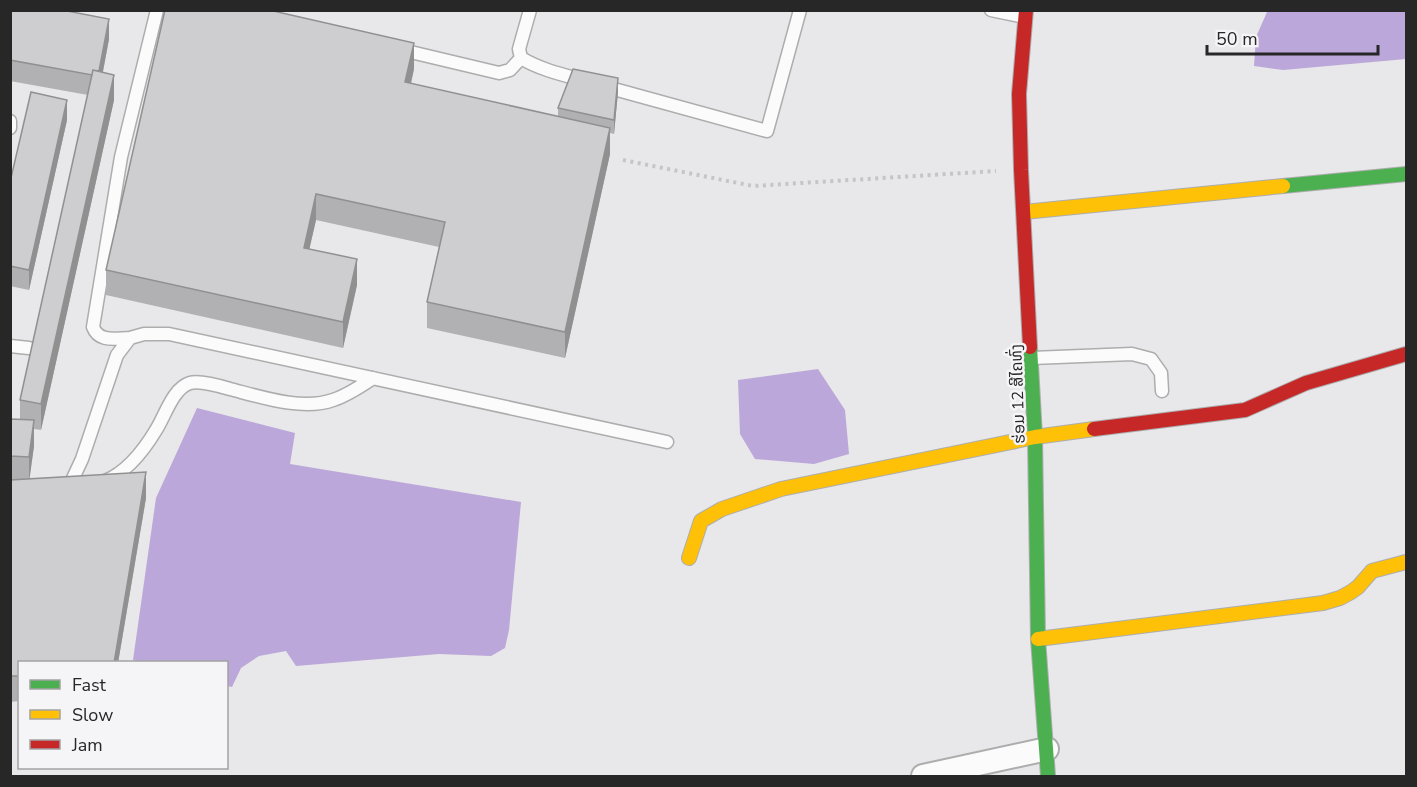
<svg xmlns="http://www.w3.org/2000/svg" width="1417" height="787" font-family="'Nunito Sans','Noto Sans Lao',sans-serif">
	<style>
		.water { fill: #bba7d9 }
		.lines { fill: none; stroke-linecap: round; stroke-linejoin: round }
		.lane-casing { stroke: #adadae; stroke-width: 15 }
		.street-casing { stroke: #adadae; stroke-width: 26 }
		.fast-casing { stroke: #adadae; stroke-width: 16 }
		.slow-casing { stroke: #adadae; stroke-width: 16 }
		.jam-casing { stroke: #adadae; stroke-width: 16 }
		.path { stroke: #c6c5c6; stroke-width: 4; stroke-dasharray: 3 4.5; stroke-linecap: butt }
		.lane { stroke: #fcfbfc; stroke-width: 12 }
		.street { stroke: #fcfbfc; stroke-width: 22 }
		.fast { stroke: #4caf50; stroke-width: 14 }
		.slow { stroke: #ffc107; stroke-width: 14 }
		.jam { stroke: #c62828; stroke-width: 14 }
		.wall { fill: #b1b0b2 }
		.shaded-wall { fill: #909091 }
		.building { fill: #cecdcf; stroke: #909091; stroke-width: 1.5 }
		.labels { text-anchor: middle; stroke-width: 5; stroke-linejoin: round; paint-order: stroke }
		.street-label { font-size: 16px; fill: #282728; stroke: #f5f4f7 }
	</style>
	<rect width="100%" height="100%" fill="#e8e7e9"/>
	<path class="water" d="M 1276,11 L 1406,11 L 1406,59 L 1283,70 L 1254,66 L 1256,37 L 1267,12 Z
		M 818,369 L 845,410 L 849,454 L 814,464 L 755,459 L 740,434 L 738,380 Z
		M 197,408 L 295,433 L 290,464 L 521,502 L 509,630 L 505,648 L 491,656 L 439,654 L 296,666 L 286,651 L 259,656 L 241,668 L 232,687 L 227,686 L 226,662 L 141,662 L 133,660 L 156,498 Z"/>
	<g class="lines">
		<defs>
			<path id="lane" d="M 530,10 L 519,49 L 521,58 C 541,70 564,75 586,81
				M 991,10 L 1025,17
				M 398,49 L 499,73 L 510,70 L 521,58
				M 603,86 L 767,131 L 800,10
				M 10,121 L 10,128
				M 130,338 C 116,338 99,343 93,327 L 121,157 L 157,10
				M 10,346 L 29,348
				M 1032,358 L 1132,354 L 1151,359 L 1161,373 L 1162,391
				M 105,481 C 127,472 144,450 156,430 C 165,416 173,388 190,383 C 200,380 220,386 230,389 C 261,397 303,411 333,400 C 348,395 361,386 373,378
				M 68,489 L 82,459 L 117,355 L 130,338 L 144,334 L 169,334 L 667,442"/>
			<path id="street" d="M 923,776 L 1047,749"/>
			<path id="fast" d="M 1283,186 L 1406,174
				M 1030,347 L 1035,437 L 1038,639 L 1048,776"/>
			<path id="slow" d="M 1024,212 L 1283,186
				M 689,558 L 701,521 L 722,509 L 781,489 L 1035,437 L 1094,429
				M 1038,639 L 1323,603 L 1340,598 L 1351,592 L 1358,587 L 1372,571 L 1406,562"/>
			<path id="jam" d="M 1026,10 L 1019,94 L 1021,170 L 1030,347
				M 1094,429 L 1245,410 L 1306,383 L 1406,354"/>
		</defs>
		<use href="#lane" class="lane-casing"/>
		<use href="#street" class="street-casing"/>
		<use href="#fast" class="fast-casing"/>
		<use href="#slow" class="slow-casing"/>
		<use href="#jam" class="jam-casing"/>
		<path class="path" d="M 623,160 L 753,186 L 996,171"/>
		<use href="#lane" class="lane"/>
		<use href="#street" class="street"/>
		<use href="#fast" class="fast"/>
		<use href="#slow" class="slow"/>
		<use href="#jam" class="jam"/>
	</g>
	<path class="wall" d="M 10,10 L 109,39 L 103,72 L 114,100 L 41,430 L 34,429 L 34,446 L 29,479 L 146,498 L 118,663 L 20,663 L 20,701 L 10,702 L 10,419 L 20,419 L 20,400 L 88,95 L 10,81 Z
		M 414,69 L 411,84 L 558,117 L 558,108 L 618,92 L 614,134 L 610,133 L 610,154 L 565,358 L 427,328 L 427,302 L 439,247 L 316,220 L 309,249 L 357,285 L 343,348 L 106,295 L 106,270 Z
		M 67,120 L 29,290 L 10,286 L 10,182 Z"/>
	<path class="shaded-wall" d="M 109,19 L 109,39 L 98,97 L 98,76 Z
		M 414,43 L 414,69 L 405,108 L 405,82 Z
		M 114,75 L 114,100 L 41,430 L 41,404 Z
		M 618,78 L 618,92 L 614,134 L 614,120 Z
		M 67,100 L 67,120 L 29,290 L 29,270 Z
		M 610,128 L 610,154 L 565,358 L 565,332 Z
		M 316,194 L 316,220 L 304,273 L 304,248 Z
		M 357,259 L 357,285 L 343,348 L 343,322 Z
		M 34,420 L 34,446 L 29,483 L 29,457 Z
		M 146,472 L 146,498 L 118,663 L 114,663 Z"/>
	<path class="building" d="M 10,10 L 62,10 L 109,19 L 99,71 L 93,70 L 92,75 L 10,60 Z
		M 165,10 L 269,10 L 414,43 L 405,82 L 610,128 L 565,332 L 427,302 L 445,222 L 316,194 L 304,248 L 357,259 L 343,322 L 106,270 Z
		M 573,69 L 618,78 L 614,120 L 558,108 Z
		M 93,70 L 114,75 L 41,404 L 20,400 Z
		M 31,92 L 67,100 L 29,270 L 10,266 L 10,182 Z
		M 10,419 L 34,420 L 29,457 L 10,456 Z
		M 146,472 L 114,663 L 20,663 L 20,676 L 10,676 L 10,480 Z"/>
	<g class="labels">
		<g class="street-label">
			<text transform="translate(1017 394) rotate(-92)" y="6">ຮ່ອມ 12 ສີໄຄທົ່ງ</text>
		</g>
	</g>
	<rect width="1417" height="787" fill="none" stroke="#282728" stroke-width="24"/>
	<rect x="18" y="661" width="210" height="108" fill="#f5f4f7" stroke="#a3a2a4" stroke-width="1.5"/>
	<rect x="30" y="680" width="30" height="9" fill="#4caf50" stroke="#a3a2a4" stroke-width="1.5"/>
	<text x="72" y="691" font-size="18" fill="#282728">Fast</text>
	<rect x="30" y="710" width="30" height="9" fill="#ffc107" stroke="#a3a2a4" stroke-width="1.5"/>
	<text x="72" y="721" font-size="18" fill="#282728">Slow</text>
	<rect x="30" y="740" width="30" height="9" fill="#c62828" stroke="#a3a2a4" stroke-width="1.5"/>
	<text x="72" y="751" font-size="18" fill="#282728">Jam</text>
	<path d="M1207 45v9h171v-9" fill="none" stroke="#282728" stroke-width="3"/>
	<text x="1216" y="45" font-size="18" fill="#282728" stroke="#f5f4f7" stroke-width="4.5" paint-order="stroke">50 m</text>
</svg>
